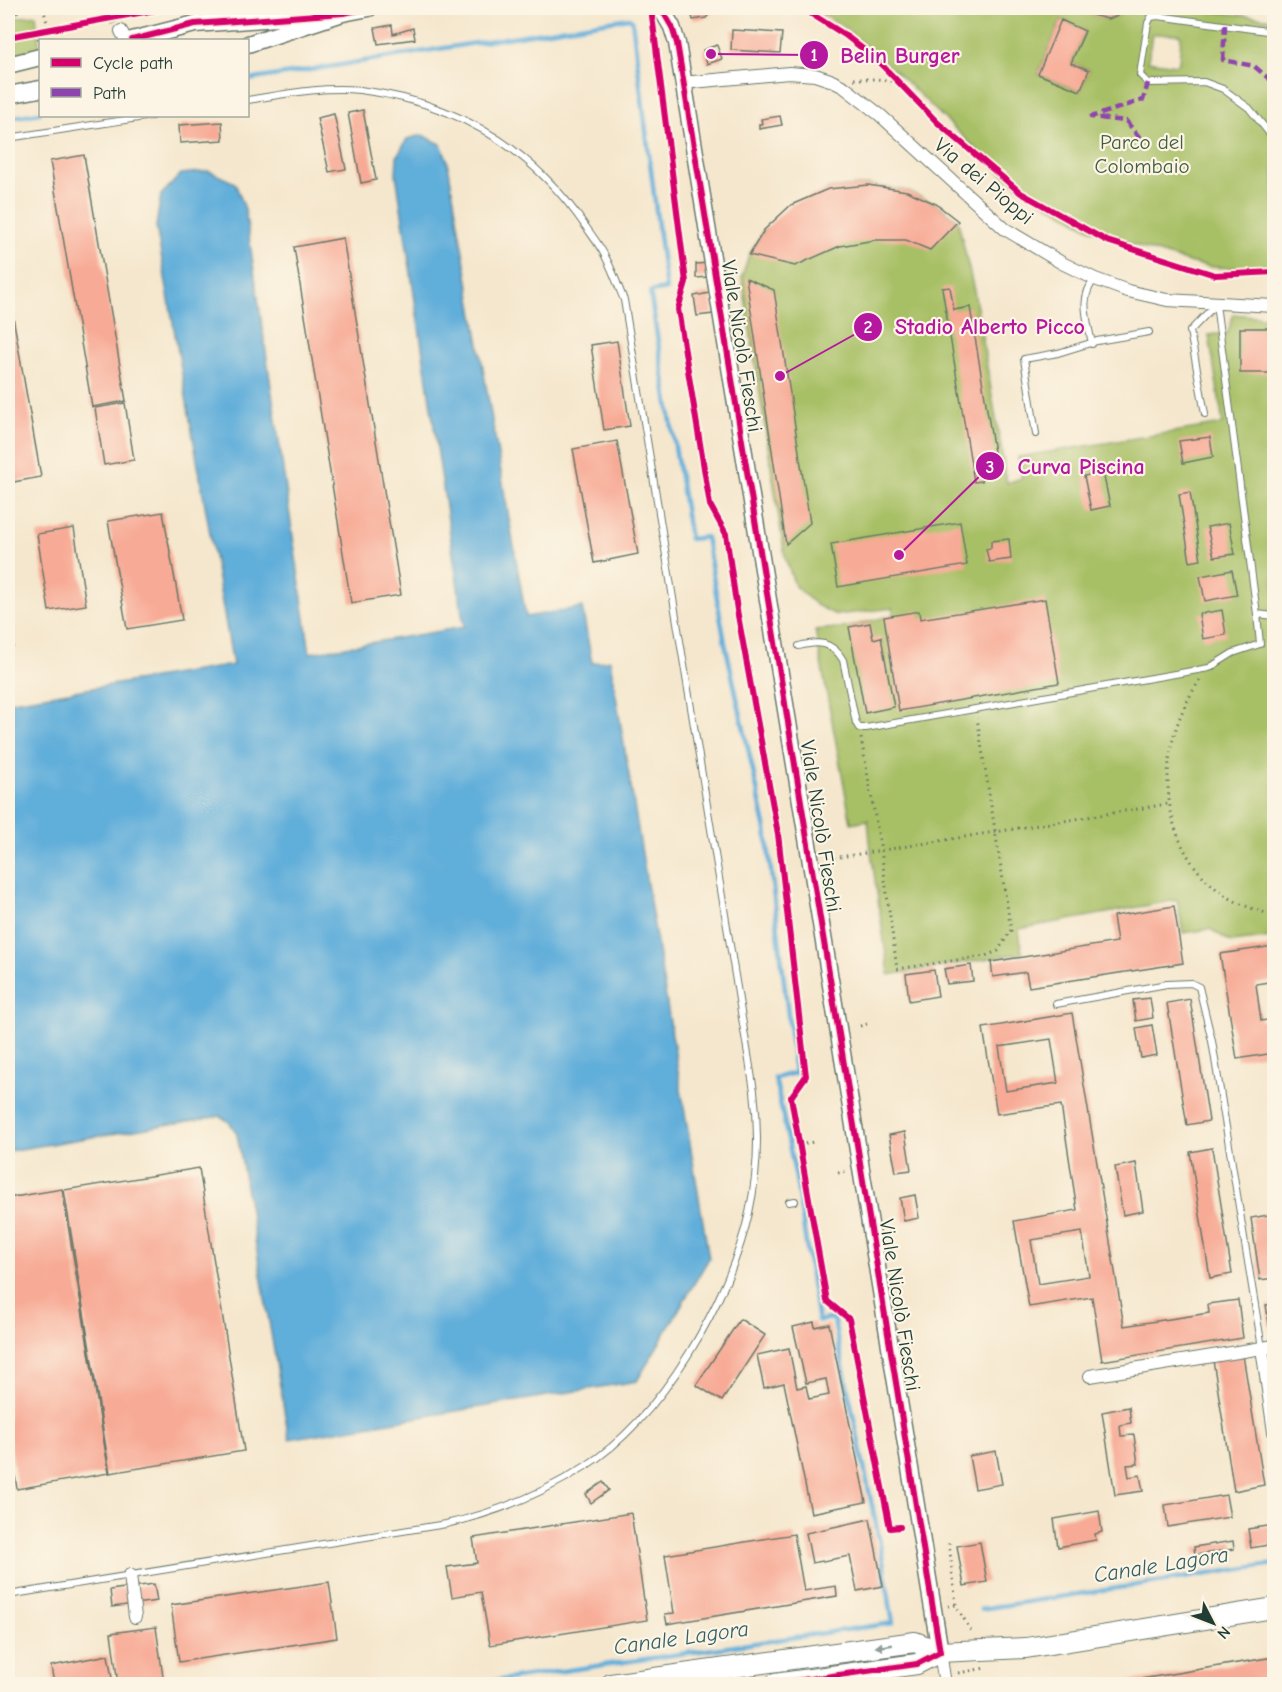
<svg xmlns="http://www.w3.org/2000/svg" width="1282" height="1692" font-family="'Comic Neue',sans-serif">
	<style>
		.green { fill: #a7bf65; stroke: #637e4c; stroke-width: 1.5; fill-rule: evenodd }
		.water { fill: #61aeda; stroke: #407687; stroke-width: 1.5 }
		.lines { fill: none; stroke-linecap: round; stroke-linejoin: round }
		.stream { stroke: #61aeda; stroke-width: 4.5 }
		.building { fill: #f7aa95; fill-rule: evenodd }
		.minor-tunnel { stroke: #cac5ae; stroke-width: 12; stroke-dasharray: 12 6; stroke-linecap: butt }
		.service-casing { stroke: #6a786a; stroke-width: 8 }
		.minor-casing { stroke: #6a786a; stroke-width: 14 }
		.secondary-casing { stroke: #6a786a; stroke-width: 19 }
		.primary-casing { stroke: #6a786a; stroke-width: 22 }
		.path { stroke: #6a786a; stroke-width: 3; stroke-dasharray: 1.5 4.5; stroke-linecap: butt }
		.service { stroke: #fff; stroke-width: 6 }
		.minor { stroke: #fff; stroke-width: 12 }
		.secondary { stroke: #fff; stroke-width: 16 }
		.primary { stroke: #fff; stroke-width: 20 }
		.quiet { stroke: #8e44ad; stroke-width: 4.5; stroke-dasharray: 9 4.5; stroke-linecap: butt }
		.cycleway-casing { stroke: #fcf5e5; stroke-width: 10 }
		.cycleway { stroke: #d6006c; stroke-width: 6 }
		.oneway { fill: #8f9e9a }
		.labels { text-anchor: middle; stroke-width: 4.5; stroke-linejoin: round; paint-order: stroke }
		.park-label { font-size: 21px; fill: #415e40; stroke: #fcf5e5 }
		.street-label { font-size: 21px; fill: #1f3d34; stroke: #fcf5e5 }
		.water-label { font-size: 22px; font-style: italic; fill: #335f66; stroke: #fcf5e5 }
		.leader { fill: none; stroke: #b5179e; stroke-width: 2 }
		.callout-dot { fill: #b5179e; stroke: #fcf5e5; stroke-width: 2 }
		.mark-label { font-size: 18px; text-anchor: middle; font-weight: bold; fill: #fff }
		.callout-label { font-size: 22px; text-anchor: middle; font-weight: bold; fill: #b5179e; stroke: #fcf5e5; stroke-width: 4.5; stroke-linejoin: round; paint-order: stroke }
	</style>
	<rect width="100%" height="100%" fill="#fcf5e5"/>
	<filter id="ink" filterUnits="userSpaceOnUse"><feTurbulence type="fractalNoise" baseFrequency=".0167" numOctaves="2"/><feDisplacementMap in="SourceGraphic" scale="12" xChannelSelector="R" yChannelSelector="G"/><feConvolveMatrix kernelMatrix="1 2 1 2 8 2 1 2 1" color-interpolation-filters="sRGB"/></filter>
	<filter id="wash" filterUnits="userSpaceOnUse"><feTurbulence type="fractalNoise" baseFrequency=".008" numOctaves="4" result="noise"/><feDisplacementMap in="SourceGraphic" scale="24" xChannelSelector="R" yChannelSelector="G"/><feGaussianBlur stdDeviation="1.35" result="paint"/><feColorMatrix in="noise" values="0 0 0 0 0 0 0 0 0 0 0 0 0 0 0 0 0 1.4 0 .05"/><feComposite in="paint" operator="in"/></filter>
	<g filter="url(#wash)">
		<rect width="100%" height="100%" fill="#f5e7cd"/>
		<path class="green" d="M 812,8 L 1092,8 L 1091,15 L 1108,19 L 1118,16 L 1121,8 L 1183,8 L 1274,19 L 1274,270 L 1211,267 L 1192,263 L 1143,248 L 1091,229 L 1024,191 L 999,171 L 893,69 L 845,28 ZM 1061,20 L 1085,31 L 1071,63 L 1089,70 L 1080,91 L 1038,74 ZM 1152,34 L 1179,34 L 1181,37 L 1179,63 L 1175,65 L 1148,61 Z
			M 36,15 L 40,51 L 8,56 L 8,19 Z
			M 868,185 L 907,191 L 936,204 L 958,221 L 974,291 L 1007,483 L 1022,478 L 1018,457 L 1223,424 L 1209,335 L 1228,333 L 1233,314 L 1274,318 L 1274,937 L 1231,942 L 1210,929 L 1183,933 L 1177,900 L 1019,929 L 1022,953 L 889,975 L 871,852 L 868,820 L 851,823 L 815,630 L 849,627 L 893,615 L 893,608 L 836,615 L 816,605 L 795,586 L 785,557 L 742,277 L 749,255 L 764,230 L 828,189 Z"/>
		<path class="water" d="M 422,135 L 441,144 L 447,159 L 526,617 L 582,607 L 592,663 L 610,660 L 709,1258 L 637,1381 L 289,1439 L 237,1134 L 230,1123 L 220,1116 L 8,1151 L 8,702 L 233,665 L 156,226 L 161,195 L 181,174 L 209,171 L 235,183 L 245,209 L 310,653 L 464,627 L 396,174 L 397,157 L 407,139 Z"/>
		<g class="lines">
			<path class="stream" d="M 248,80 L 629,18 L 632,20 L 666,289 L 650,292 L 690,539 L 706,537 L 725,643 L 766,830 L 795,1073 L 775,1078 L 796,1178 L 818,1321 L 833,1318 L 880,1544 L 893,1623 L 473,1684
				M 8,118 L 40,113
				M 981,1609 L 1274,1564"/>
		</g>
		<g id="blocks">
			<path class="building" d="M 690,8 L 714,8 L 706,18 L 693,20 Z
				M 1092,8 L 1121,8 L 1118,16 L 1108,19 L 1091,15 Z
				M 1061,20 L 1085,31 L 1071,63 L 1089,70 L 1080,91 L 1038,74 Z
				M 392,25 L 393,34 L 413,28 L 415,39 L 378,44 L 375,28 Z
				M 732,30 L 782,33 L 780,53 L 731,50 Z
				M 717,45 L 722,59 L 707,64 L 703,50 Z
				M 363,110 L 376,180 L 361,183 L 348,113 Z
				M 334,114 L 346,169 L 329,172 L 317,118 Z
				M 780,116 L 782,125 L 759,129 L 759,124 L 762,124 L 761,119 Z
				M 222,122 L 223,140 L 180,143 L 179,125 Z
				M 84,155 L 126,401 L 92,407 L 50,161 Z
				M 868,185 L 907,191 L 936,204 L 958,221 L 930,250 L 906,240 L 875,240 L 840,246 L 795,266 L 749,255 L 764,230 L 791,205 L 828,189 Z
				M 343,238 L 401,595 L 351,603 L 294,247 Z
				M 708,263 L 709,277 L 696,278 L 696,264 Z
				M 746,278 L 774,290 L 810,523 L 786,544 Z
				M 950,287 L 954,310 L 970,307 L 995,458 L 978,461 L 982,481 L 974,482 L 942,288 Z
				M 8,288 L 41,477 L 8,483 Z
				M 710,293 L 713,314 L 697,316 L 694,296 Z
				M 1240,328 L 1274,328 L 1274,373 L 1240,373 Z
				M 617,341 L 630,426 L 604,430 L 591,345 Z
				M 125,403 L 134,460 L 104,465 L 95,408 Z
				M 1210,437 L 1213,457 L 1183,463 L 1179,441 Z
				M 617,441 L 638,554 L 594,563 L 573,449 Z
				M 1103,472 L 1110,506 L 1091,510 L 1084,476 Z
				M 1190,492 L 1201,560 L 1190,562 L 1179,494 Z
				M 163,512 L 182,620 L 127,629 L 108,521 Z
				M 960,522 L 967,565 L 838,587 L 831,544 Z
				M 1229,523 L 1235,554 L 1214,557 L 1207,527 Z
				M 74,528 L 86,605 L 49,611 L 37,534 Z
				M 1009,539 L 1011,559 L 989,562 L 986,549 L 991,548 L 991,541 Z
				M 1232,570 L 1237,595 L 1205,601 L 1200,576 Z
				M 1045,599 L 1059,683 L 899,711 L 884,617 L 919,611 L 920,619 Z
				M 1222,610 L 1226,635 L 1203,639 L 1199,614 Z
				M 8,616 L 13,647 L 8,648 Z
				M 870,623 L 873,639 L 881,637 L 894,707 L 865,713 L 849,627 Z
				M 1174,906 L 1183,963 L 1029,987 L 1026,972 L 993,977 L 991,962 L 1117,942 L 1113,916 Z
				M 1274,946 L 1274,981 L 1256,984 L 1261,1021 L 1274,1019 L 1274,1053 L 1237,1059 L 1220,954 Z
				M 971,965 L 973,981 L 947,984 L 944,969 Z
				M 934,970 L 938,996 L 909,1001 L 906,974 Z
				M 1150,998 L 1153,1018 L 1136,1021 L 1133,1000 Z
				M 1190,999 L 1209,1121 L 1187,1125 L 1167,1003 Z
				M 1072,1013 L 1124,1326 L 1209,1313 L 1208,1304 L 1238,1300 L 1243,1338 L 1102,1361 L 1092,1297 L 1029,1307 L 1014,1221 L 1077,1210 L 1061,1105 L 997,1114 L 983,1028 ZM 1051,1039 L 1058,1083 L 1006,1091 L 999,1047 ZM 1082,1232 L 1089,1276 L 1038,1284 L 1031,1240 Z
				M 1152,1025 L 1157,1055 L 1141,1058 L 1136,1028 Z
				M 905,1132 L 911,1170 L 896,1172 L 889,1135 Z
				M 1212,1148 L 1232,1274 L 1210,1278 L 1190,1152 Z
				M 1136,1163 L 1143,1211 L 1123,1215 L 1115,1167 Z
				M 199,1168 L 244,1451 L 110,1473 L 64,1190 Z
				M 62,1189 L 109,1473 L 17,1489 L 8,1429 L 8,1198 Z
				M 915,1195 L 919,1218 L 904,1221 L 900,1198 Z
				M 1274,1214 L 1274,1278 L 1260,1280 L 1251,1218 Z
				M 1274,1304 L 1274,1336 L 1271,1337 L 1266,1305 Z
				M 740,1319 L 765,1335 L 722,1401 L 696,1385 Z
				M 814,1322 L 815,1327 L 829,1324 L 866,1502 L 811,1513 L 784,1383 L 764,1388 L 757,1355 L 789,1348 L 797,1388 L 806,1386 L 809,1399 L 829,1395 L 826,1379 L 806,1383 L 793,1327 Z
				M 1243,1355 L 1264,1485 L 1234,1491 L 1213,1360 Z
				M 1129,1407 L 1131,1423 L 1120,1425 L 1121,1436 L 1134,1435 L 1138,1464 L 1127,1465 L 1129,1477 L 1140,1475 L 1143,1491 L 1115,1495 L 1102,1412 Z
				M 996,1451 L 1002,1484 L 975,1489 L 969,1456 Z
				M 603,1482 L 609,1490 L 591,1503 L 586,1494 Z
				M 1226,1495 L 1230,1517 L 1168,1527 L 1165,1505 Z
				M 1099,1511 L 1102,1532 L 1095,1534 L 1096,1540 L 1058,1547 L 1054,1519 Z
				M 631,1513 L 647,1620 L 490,1645 L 481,1592 L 452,1597 L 447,1567 L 477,1563 L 473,1538 Z
				M 870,1519 L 883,1586 L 857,1591 L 850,1556 L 812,1563 L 806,1533 Z
				M 1274,1525 L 1274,1544 L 1251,1548 L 1248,1529 Z
				M 794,1534 L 804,1591 L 836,1586 L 837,1596 L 667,1624 L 665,1614 L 674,1613 L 665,1555 Z
				M 1233,1541 L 1234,1549 L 1195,1555 L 1194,1547 Z
				M 980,1542 L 987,1582 L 964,1586 L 957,1546 Z
				M 329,1582 L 337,1638 L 179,1662 L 171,1605 Z
				M 154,1584 L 157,1601 L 112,1607 L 110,1590 Z
				M 156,1627 L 164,1684 L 118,1684 L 111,1633 Z
				M 108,1655 L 113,1684 L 54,1684 L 51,1666 Z
				M 1274,1657 L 1274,1684 L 1117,1684 L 1117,1683 Z"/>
		</g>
	</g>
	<g filter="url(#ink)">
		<use href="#blocks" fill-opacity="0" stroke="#6a786a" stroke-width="1.5"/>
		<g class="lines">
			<path class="minor-tunnel" d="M 111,12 L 121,31"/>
			<defs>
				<path id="service" d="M 1274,32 L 1158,16 L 1151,17 L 1148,23 L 1140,75 L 1148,83 L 1204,82 L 1223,89 L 1249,108 L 1274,139
					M 8,138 L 151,116
					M 1216,304 L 1257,614 L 1274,616
					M 1092,344 C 1088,321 1078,298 1095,279
					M 1205,414 L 1190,331 L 1216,304
					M 1036,434 L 1024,359 L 1058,353 L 1097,341 L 1149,332
					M 799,646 C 818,641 832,641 843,660 L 856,723 L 859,728 L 866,728 L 1209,668 L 1233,653 L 1260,644 L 1257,614
					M 1056,1004 L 1167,984 L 1191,983 L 1199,987 L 1212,1041 L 1262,1348
					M 789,1202 L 795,1201
					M 8,1595 L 446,1524 C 495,1513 542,1494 584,1467 C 662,1418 729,1301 749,1213 C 758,1173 759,1131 754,1091 L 624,300 C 618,286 613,271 606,258 C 601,247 593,237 586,227 C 532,148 456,102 360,90 C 323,86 285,94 248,100"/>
				<path id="minor" d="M 108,8 L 111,12
					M 8,9 L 13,8
					M 121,31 L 126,40
					M 682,83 L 789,73 L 815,75 L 830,80 L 844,87 L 880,115 L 1005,229 L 1062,263 L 1095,279 L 1128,291 L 1167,300 L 1274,306
					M 1274,1346 L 1262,1348 L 1274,1432
					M 1090,1376 L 1262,1348
					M 130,1575 L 135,1617
					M 940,1652 L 945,1684"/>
				<path id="secondary" d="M 661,8 L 672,27 L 677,43 L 940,1652
					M 132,40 L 195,24 L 343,13
					M 248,44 L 343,13 L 369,8
					M 8,65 L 40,57
					M 8,95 L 40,89"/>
				<path id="primary" d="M 611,1684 L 915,1642 L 940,1652 L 1026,1648 L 1274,1608
					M 775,1684 L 917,1664 L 940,1652"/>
			</defs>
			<use href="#service" class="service-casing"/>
			<use href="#minor" class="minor-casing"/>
			<use href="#secondary" class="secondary-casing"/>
			<use href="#primary" class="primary-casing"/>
			<path class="path" d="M 43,8 L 47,22
				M 37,32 L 39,42
				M 50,37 L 50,40
				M 854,79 L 877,79 L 898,82
				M 1200,680 C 1153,746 1154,850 1228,897 C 1242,906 1258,911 1274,915
				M 861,738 L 881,850 L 897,969 L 985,956 L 998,951 L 1011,930 L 977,718
				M 834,858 L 1168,804
				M 860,1026 L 867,1024
				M 799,1145 L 813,1142
				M 838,1173 L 846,1171
				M 949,1543 L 956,1605
				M 948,1606 L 956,1605 L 972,1633
				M 958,1673 L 986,1668"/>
			<use href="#service" class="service"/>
			<use href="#minor" class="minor"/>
			<use href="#secondary" class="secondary"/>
			<use href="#primary" class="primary"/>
			<path class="quiet" d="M 1225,25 L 1223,60 L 1254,66 L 1274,83
				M 1140,138 L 1126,121 L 1091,117 L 1143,100 L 1148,83"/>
			<defs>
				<path id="cycleway" d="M 651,8 L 686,282 L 678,309 L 710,505 L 726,534 L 737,610 L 778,834 L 806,1076 L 791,1097 L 827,1301 L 849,1319 L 890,1528 L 900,1527
					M 661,8 L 672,27 L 677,43 L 940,1652 L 917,1664 L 775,1684
					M 802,8 L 845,35 L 877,60 L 938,123 L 1021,193 L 1107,241 L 1215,275 L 1274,272
					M 8,37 L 166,8
					M 132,40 L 195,24 L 343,13 L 369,8"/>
			</defs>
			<use href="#cycleway" class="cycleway-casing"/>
			<use href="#cycleway" class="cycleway"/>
		</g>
		<defs><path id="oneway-solid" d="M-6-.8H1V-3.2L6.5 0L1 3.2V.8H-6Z" transform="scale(1.5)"/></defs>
		<use class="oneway" href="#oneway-solid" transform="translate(884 1646) rotate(172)"/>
	</g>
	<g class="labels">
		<g class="park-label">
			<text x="1142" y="149">Parco del<tspan x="1142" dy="24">Colombaio</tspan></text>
		</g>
		<g class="street-label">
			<text transform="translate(984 181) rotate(40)" y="7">Via dei Pioppi</text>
			<text transform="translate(742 346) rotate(81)" y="7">Viale Nicolò Fieschi</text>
			<text transform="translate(821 826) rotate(81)" y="7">Viale Nicolò Fieschi</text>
			<text transform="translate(900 1305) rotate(81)" y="7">Viale Nicolò Fieschi</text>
		</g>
		<g class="water-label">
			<text transform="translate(1161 1564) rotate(-9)" y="8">Canale Lagora</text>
			<text transform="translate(681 1637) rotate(-8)" y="8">Canale Lagora</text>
		</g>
	</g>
	<path class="leader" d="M711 54L814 55M780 376L868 327M899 555L990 466"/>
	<g class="callout-dot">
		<circle cx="711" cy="54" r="6"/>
		<circle cx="780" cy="376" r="6"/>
		<circle cx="899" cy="555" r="6"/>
		<circle cx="814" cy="55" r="15"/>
		<circle cx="868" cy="327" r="15"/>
		<circle cx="990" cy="466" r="15"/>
	</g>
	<g class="mark-label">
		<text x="814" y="61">1</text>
		<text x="868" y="333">2</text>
		<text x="990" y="473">3</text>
	</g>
	<g class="callout-label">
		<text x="900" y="63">Belin Burger</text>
		<text x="990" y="334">Stadio Alberto Picco</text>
		<text x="1081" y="474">Curva Piscina</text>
	</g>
	<rect width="1282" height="1692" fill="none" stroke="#fcf5e5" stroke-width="30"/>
	<rect x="39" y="39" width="210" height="78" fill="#fcf5e5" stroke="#a4ab9e" stroke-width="1.5"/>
	<rect x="51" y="58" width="30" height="9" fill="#d6006c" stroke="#a4ab9e" stroke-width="1.5"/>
	<text x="93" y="69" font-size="18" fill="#1f3d34">Cycle path</text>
	<rect x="51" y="88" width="30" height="9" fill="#8e44ad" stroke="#a4ab9e" stroke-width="1.5"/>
	<text x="93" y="99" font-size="18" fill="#1f3d34">Path</text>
	<g transform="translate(1213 1623) rotate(132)" stroke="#fcf5e5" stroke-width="4.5" paint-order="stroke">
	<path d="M0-4.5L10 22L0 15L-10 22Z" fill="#1f3d34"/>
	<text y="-9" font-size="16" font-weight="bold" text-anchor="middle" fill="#1f3d34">N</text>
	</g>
</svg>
